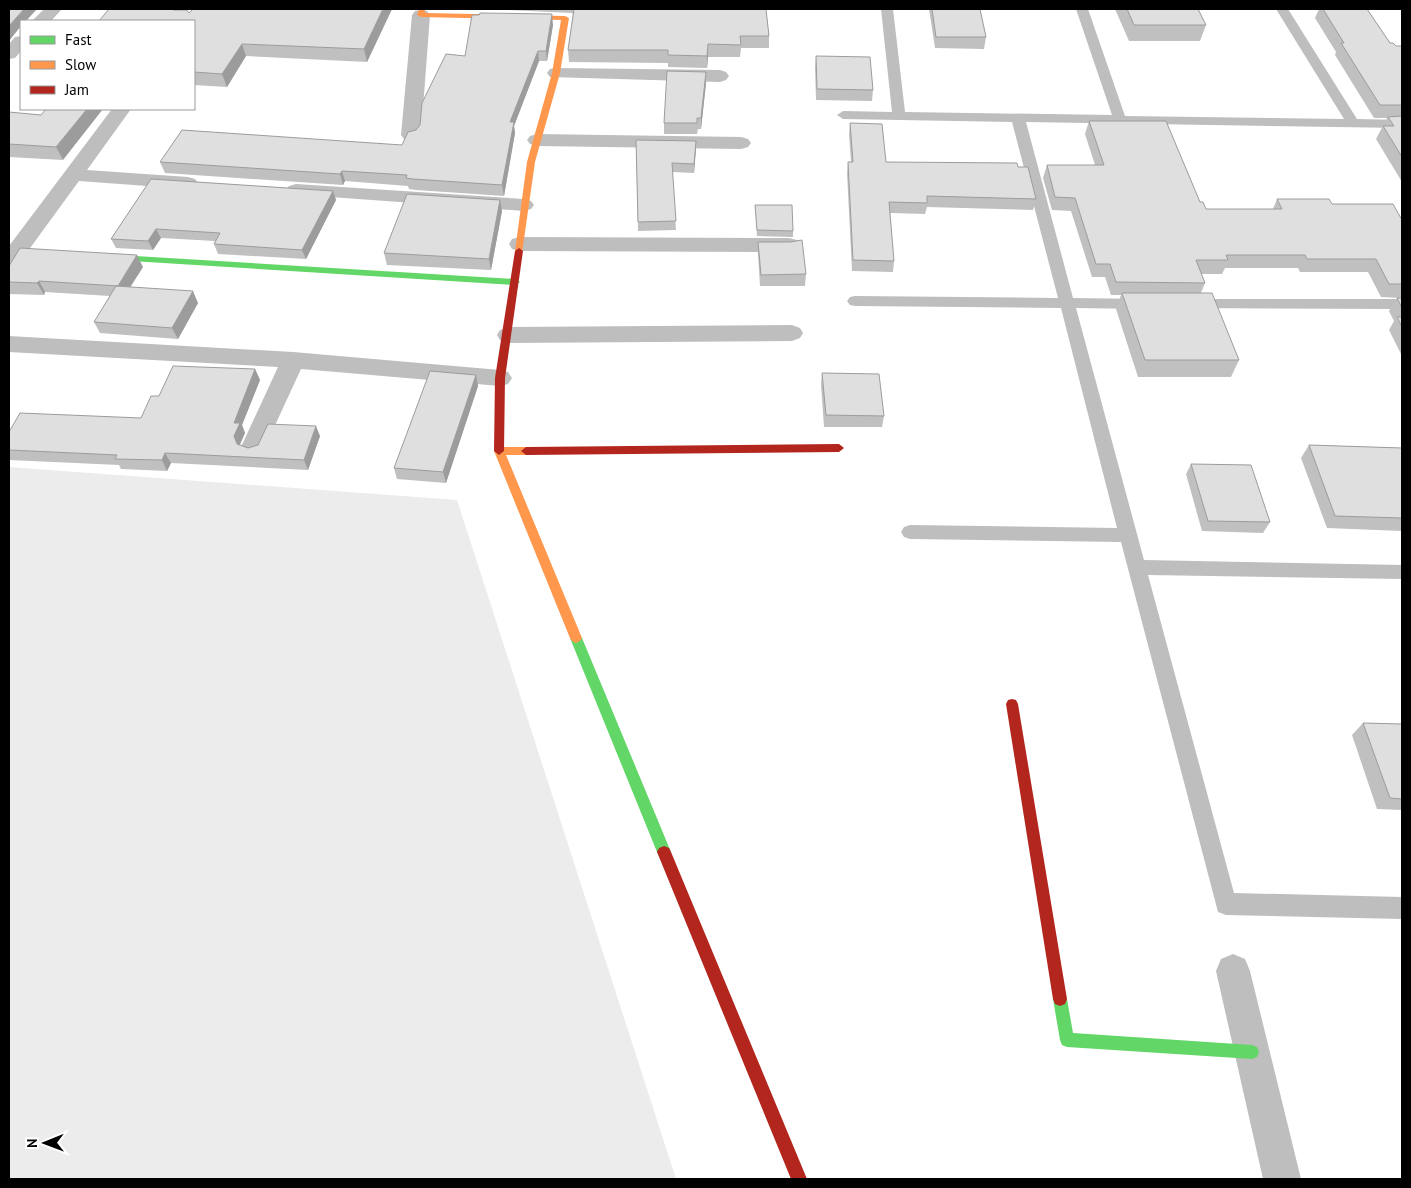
<svg xmlns="http://www.w3.org/2000/svg" width="1411" height="1188" font-family="'PT Sans',sans-serif">
	<style>
		.green { fill: #ececec }
		.lines { fill: none; stroke-linecap: round; stroke-linejoin: round }
		.lane { fill: #bebebe; fill-rule: evenodd }
		.street { fill: #bebebe; fill-rule: evenodd }
		.fast { fill: #63d668; fill-rule: evenodd }
		.slow { fill: #ff974d; fill-rule: evenodd }
		.jam { fill: #b3261e; fill-rule: evenodd }
		.wall { fill: #c0c0c0 }
		.shaded-wall { fill: #9c9c9c }
		.building { fill: #dfdfdf; stroke: #9c9c9c }
	</style>
	<rect width="100%" height="100%" fill="#fff"/>
	<path class="green" d="M 9,467 L 457,500 L 676,1179 L 9,1179 Z"/>
	<g class="lines">
		<path class="lane" d="M 881,9 L 893,9 L 905,112 L 1112,115 L 1076,9 L 1088,9 L 1125,116 L 1344,119 L 1276,9 L 1288,9 L 1357,119 L 1402,120 L 1402,128 L 1026,122 L 1073,298 L 1144,299 L 1149,300 L 1152,304 L 1149,308 L 1144,309 L 1076,308 L 1144,560 L 1402,565 L 1402,579 L 1148,575 L 1234,893 L 1402,897 L 1402,919 L 1226,915 L 1218,912 L 1121,542 L 910,539 L 904,537 L 901,532 L 904,527 L 910,525 L 1117,528 L 1061,308 L 855,306 L 850,305 L 847,301 L 850,297 L 855,296 L 1058,298 L 1012,122 L 843,119 L 837,115 L 843,111 L 892,112 Z
			M 1191,299 L 1402,299 L 1402,309 L 1186,308 L 1183,304 L 1186,300 Z"/>
		<path class="street" d="M 44,9 L 62,9 L 51,21 L 32,21 Z
			M 421,10 L 427,11 L 430,15 L 421,135 L 418,139 L 411,141 L 404,139 L 401,135 L 412,15 L 415,11 Z
			M 21,36 L 21,51 L 15,58 L 9,59 L 9,44 L 15,37 Z
			M 556,68 L 720,70 L 726,72 L 729,76 L 726,80 L 720,82 L 550,77 L 547,73 L 550,69 Z
			M 112,109 L 131,109 L 87,170 L 188,177 L 195,179 L 198,183 L 195,187 L 188,189 L 79,181 L 17,266 L 9,268 L 9,246 Z
			M 537,134 L 741,137 L 748,139 L 751,143 L 748,147 L 741,149 L 537,146 L 530,144 L 527,140 L 530,136 Z
			M 296,184 L 524,199 L 531,201 L 534,205 L 531,209 L 524,211 L 289,194 L 286,190 L 289,186 Z
			M 520,237 L 789,238 L 797,240 L 800,245 L 797,250 L 789,252 L 520,251 L 512,249 L 509,244 L 512,239 Z
			M 792,325 L 800,328 L 803,333 L 800,338 L 792,341 L 508,343 L 500,340 L 497,335 L 500,330 L 508,327 Z
			M 9,336 L 293,352 L 500,370 L 508,372 L 512,378 L 508,384 L 500,386 L 301,369 L 265,447 L 262,453 L 253,456 L 244,453 L 241,447 L 278,367 L 9,352 Z
			M 1233,954 L 1245,959 L 1250,971 L 1301,1179 L 1263,1179 L 1216,971 L 1221,959 Z"/>
		<path class="fast" d="M 102,254 L 516,279 L 520,282 L 516,285 L 99,259 L 98,257 Z
			M 576,633 L 580,635 L 582,638 L 671,852 L 669,856 L 664,858 L 659,856 L 657,852 L 570,638 L 572,635 Z
			M 1060,992 L 1065,994 L 1067,999 L 1073,1033 L 1252,1045 L 1257,1047 L 1259,1052 L 1257,1057 L 1252,1059 L 1067,1047 L 1062,1045 L 1060,1040 L 1053,999 L 1055,994 Z"/>
		<path class="slow" d="M 419,9 L 425,9 L 425,13 L 565,16 L 569,18 L 560,73 L 535,162 L 522,253 L 519,254 L 515,251 L 527,162 L 552,73 L 561,20 L 421,17 L 417,15 Z
			M 499,447 L 526,447 L 531,451 L 526,455 L 506,455 L 582,638 L 580,641 L 576,643 L 572,641 L 570,638 L 494,451 Z"/>
		<path class="jam" d="M 519,248 L 523,251 L 505,378 L 504,451 L 499,455 L 494,451 L 495,378 L 515,251 Z
			M 839,444 L 844,448 L 839,452 L 526,455 L 521,451 L 526,447 Z
			M 1012,699 L 1016,700 L 1018,704 L 1067,999 L 1065,1004 L 1060,1006 L 1055,1004 L 1053,999 L 1006,704 L 1008,700 Z
			M 664,846 L 669,848 L 671,852 L 807,1179 L 791,1179 L 657,852 L 659,848 Z"/>
	</g>
	<path class="wall" d="M 109,9 L 187,9 L 185,10 L 189,13 L 392,9 L 367,62 L 246,56 L 227,87 L 194,85 L 194,21 Z
		M 484,9 L 766,9 L 769,36 L 769,48 L 741,48 L 740,57 L 708,57 L 707,68 L 668,67 L 668,63 L 569,62 L 568,50 L 573,14 L 572,13 Z
		M 929,9 L 980,9 L 986,37 L 984,49 L 935,48 Z
		M 1115,9 L 1198,9 L 1206,25 L 1200,41 L 1129,41 Z
		M 1319,9 L 1367,9 L 1390,43 L 1396,46 L 1402,46 L 1402,182 L 1376,139 L 1387,118 L 1374,118 L 1335,55 L 1336,52 L 1315,18 Z
		M 553,25 L 547,61 L 539,61 L 514,126 L 515,133 L 504,196 L 416,190 L 409,189 L 408,186 L 345,181 L 343,185 L 165,173 L 160,162 L 402,145 L 420,125 L 465,56 Z
		M 816,56 L 873,90 L 872,101 L 816,100 L 815,67 Z
		M 706,83 L 701,129 L 698,129 L 697,134 L 664,134 L 664,123 Z
		M 9,112 L 41,115 L 63,160 L 9,157 Z
		M 1089,121 L 1200,202 L 1206,209 L 1273,209 L 1277,199 L 1332,204 L 1402,220 L 1402,356 L 1389,330 L 1394,321 L 1389,311 L 1397,298 L 1401,298 L 1381,297 L 1368,272 L 1300,272 L 1298,268 L 1225,268 L 1222,274 L 1201,274 L 1205,283 L 1201,293 L 1239,360 L 1231,377 L 1138,377 L 1116,309 L 1121,295 L 1111,295 L 1105,277 L 1092,277 L 1071,211 L 1052,210 L 1043,178 L 1047,165 L 1095,165 L 1085,134 Z
		M 850,123 L 886,162 L 1018,167 L 1036,199 L 1033,210 L 927,207 L 925,214 L 890,213 L 894,261 L 893,272 L 852,271 L 847,173 L 848,162 L 851,162 L 849,134 Z
		M 636,140 L 696,141 L 694,173 L 672,172 L 676,230 L 638,231 Z
		M 151,179 L 333,191 L 336,200 L 306,259 L 218,254 L 214,244 L 215,241 L 161,238 L 153,250 L 116,248 L 111,239 Z
		M 755,205 L 793,231 L 793,237 L 757,236 Z
		M 502,211 L 491,270 L 387,265 L 384,253 Z
		M 758,242 L 806,274 L 805,286 L 760,286 L 758,254 Z
		M 9,266 L 143,267 L 130,287 L 198,303 L 178,339 L 100,333 L 94,322 L 110,296 L 45,292 L 44,295 L 9,294 Z
		M 255,369 L 260,380 L 242,425 L 245,433 L 240,445 L 248,448 L 320,436 L 308,470 L 171,463 L 167,471 L 121,469 L 119,465 L 9,460 L 9,432 L 141,418 L 159,396 Z
		M 822,373 L 884,416 L 882,427 L 824,427 L 821,385 Z
		M 476,375 L 478,386 L 446,483 L 397,479 L 394,468 Z
		M 1309,445 L 1402,448 L 1402,531 L 1327,528 L 1301,458 Z
		M 1191,464 L 1270,522 L 1263,533 L 1202,531 L 1186,474 Z
		M 1363,723 L 1402,724 L 1402,810 L 1377,809 L 1352,735 Z"/>
	<path class="shaded-wall" d="M 24,9 L 37,9 L 26,21 L 21,21 L 21,26 L 9,41 L 9,26 Z
		M 171,9 L 187,9 L 176,21 Z
		M 383,9 L 392,9 L 367,62 L 364,49 Z
		M 552,14 L 553,25 L 547,61 L 546,51 Z
		M 242,44 L 246,56 L 227,87 L 222,74 Z
		M 708,44 L 708,57 L 707,68 L 707,56 Z
		M 538,51 L 539,61 L 514,126 L 515,133 L 504,196 L 502,185 L 510,122 Z
		M 706,72 L 706,83 L 701,129 L 701,118 Z
		M 87,109 L 103,109 L 63,160 L 56,147 Z
		M 696,141 L 696,150 L 694,173 L 694,164 Z
		M 342,171 L 345,181 L 343,185 L 340,174 Z
		M 333,191 L 336,200 L 306,259 L 302,250 Z
		M 500,200 L 502,211 L 491,270 L 489,259 Z
		M 156,229 L 161,238 L 153,250 L 148,241 Z
		M 137,255 L 143,267 L 124,297 L 118,286 Z
		M 39,281 L 45,292 L 44,295 L 37,283 Z
		M 193,291 L 198,303 L 178,339 L 172,328 Z
		M 255,369 L 260,380 L 242,425 L 245,433 L 239,446 L 242,454 L 234,436 L 234,423 Z
		M 476,375 L 478,386 L 446,483 L 443,472 Z
		M 316,426 L 320,436 L 308,470 L 304,460 Z
		M 165,453 L 171,463 L 167,471 L 162,460 Z"/>
	<path class="building" d="M 9,9 L 24,9 L 9,26 Z
		M 109,9 L 172,9 L 173,10 L 187,10 L 189,13 L 193,9 L 383,9 L 364,49 L 242,44 L 222,74 L 194,72 L 194,21 L 99,21 Z
		M 574,9 L 766,9 L 769,36 L 740,36 L 741,45 L 708,44 L 707,56 L 668,55 L 668,50 L 568,50 Z
		M 932,9 L 980,9 L 986,37 L 936,37 Z
		M 1127,9 L 1198,9 L 1206,25 L 1134,25 Z
		M 1323,9 L 1367,9 L 1390,43 L 1393,43 L 1396,46 L 1402,46 L 1402,105 L 1380,105 L 1341,43 L 1344,43 Z
		M 480,13 L 552,14 L 546,51 L 538,51 L 510,122 L 514,122 L 502,185 L 413,179 L 406,178 L 407,175 L 342,171 L 340,174 L 160,162 L 182,130 L 402,145 L 408,132 L 416,130 L 420,125 L 422,103 L 446,54 L 465,56 L 472,15 L 479,15 Z
		M 816,56 L 870,57 L 873,90 L 817,89 Z
		M 667,71 L 706,72 L 701,118 L 697,118 L 697,123 L 664,123 Z
		M 46,109 L 87,109 L 56,147 L 9,144 L 9,112 L 41,115 Z
		M 1402,116 L 1402,157 L 1383,126 L 1394,126 L 1388,117 Z
		M 1089,121 L 1166,121 L 1200,202 L 1203,202 L 1206,209 L 1282,209 L 1277,199 L 1329,199 L 1332,204 L 1393,204 L 1402,220 L 1402,284 L 1389,284 L 1376,259 L 1307,259 L 1305,255 L 1226,255 L 1228,260 L 1196,260 L 1205,283 L 1116,282 L 1110,264 L 1096,264 L 1075,198 L 1055,197 L 1047,165 L 1104,165 Z
		M 850,123 L 882,124 L 886,162 L 1017,163 L 1018,167 L 1028,167 L 1036,199 L 927,196 L 927,203 L 889,202 L 894,261 L 853,260 L 848,162 L 853,162 Z
		M 636,140 L 696,141 L 694,164 L 672,163 L 676,221 L 638,222 Z
		M 151,179 L 333,191 L 302,250 L 214,244 L 220,233 L 156,229 L 148,241 L 111,239 Z
		M 407,194 L 500,200 L 489,259 L 384,253 Z
		M 755,205 L 792,205 L 793,231 L 757,230 Z
		M 802,240 L 806,274 L 761,275 L 758,242 L 790,242 Z
		M 20,248 L 137,255 L 118,286 L 39,281 L 37,283 L 9,282 L 9,266 Z
		M 116,286 L 193,291 L 172,328 L 94,322 Z
		M 1122,293 L 1212,293 L 1239,360 L 1145,360 Z
		M 1397,298 L 1402,298 L 1402,308 Z
		M 1397,317 L 1402,317 L 1402,327 Z
		M 173,366 L 255,369 L 234,423 L 240,423 L 234,436 L 237,444 L 248,448 L 258,445 L 268,424 L 316,426 L 304,460 L 165,453 L 162,460 L 115,459 L 117,455 L 9,450 L 9,432 L 20,413 L 141,418 L 151,396 L 159,396 Z
		M 430,371 L 476,375 L 443,472 L 394,468 Z
		M 822,373 L 879,374 L 884,416 L 826,415 Z
		M 1309,445 L 1402,448 L 1402,518 L 1335,516 Z
		M 1191,464 L 1251,465 L 1270,522 L 1208,521 Z
		M 1363,723 L 1402,724 L 1402,799 L 1390,798 Z"/>
	<rect width="1411" height="1188" fill="none" stroke="#000000" stroke-width="20"/>
	<rect x="20" y="20" width="175" height="90" fill="#ffffff" stroke="#999999"/>
	<rect x="30" y="36" width="25" height="8" fill="#63d668" stroke="#999999"/>
	<text x="65" y="45" font-size="15" fill="#000000">Fast</text>
	<rect x="30" y="61" width="25" height="8" fill="#ff974d" stroke="#999999"/>
	<text x="65" y="70" font-size="15" fill="#000000">Slow</text>
	<rect x="30" y="86" width="25" height="8" fill="#b3261e" stroke="#999999"/>
	<text x="65" y="95" font-size="15" fill="#000000">Jam</text>
	<g transform="translate(45 1143) rotate(269)" stroke="#ffffff" stroke-width="4" paint-order="stroke">
	<path d="M0-4L9 19L0 12L-9 19Z" fill="#000000"/>
	<text y="-8" font-size="14" font-weight="bold" text-anchor="middle" fill="#000000">N</text>
	</g>
</svg>
